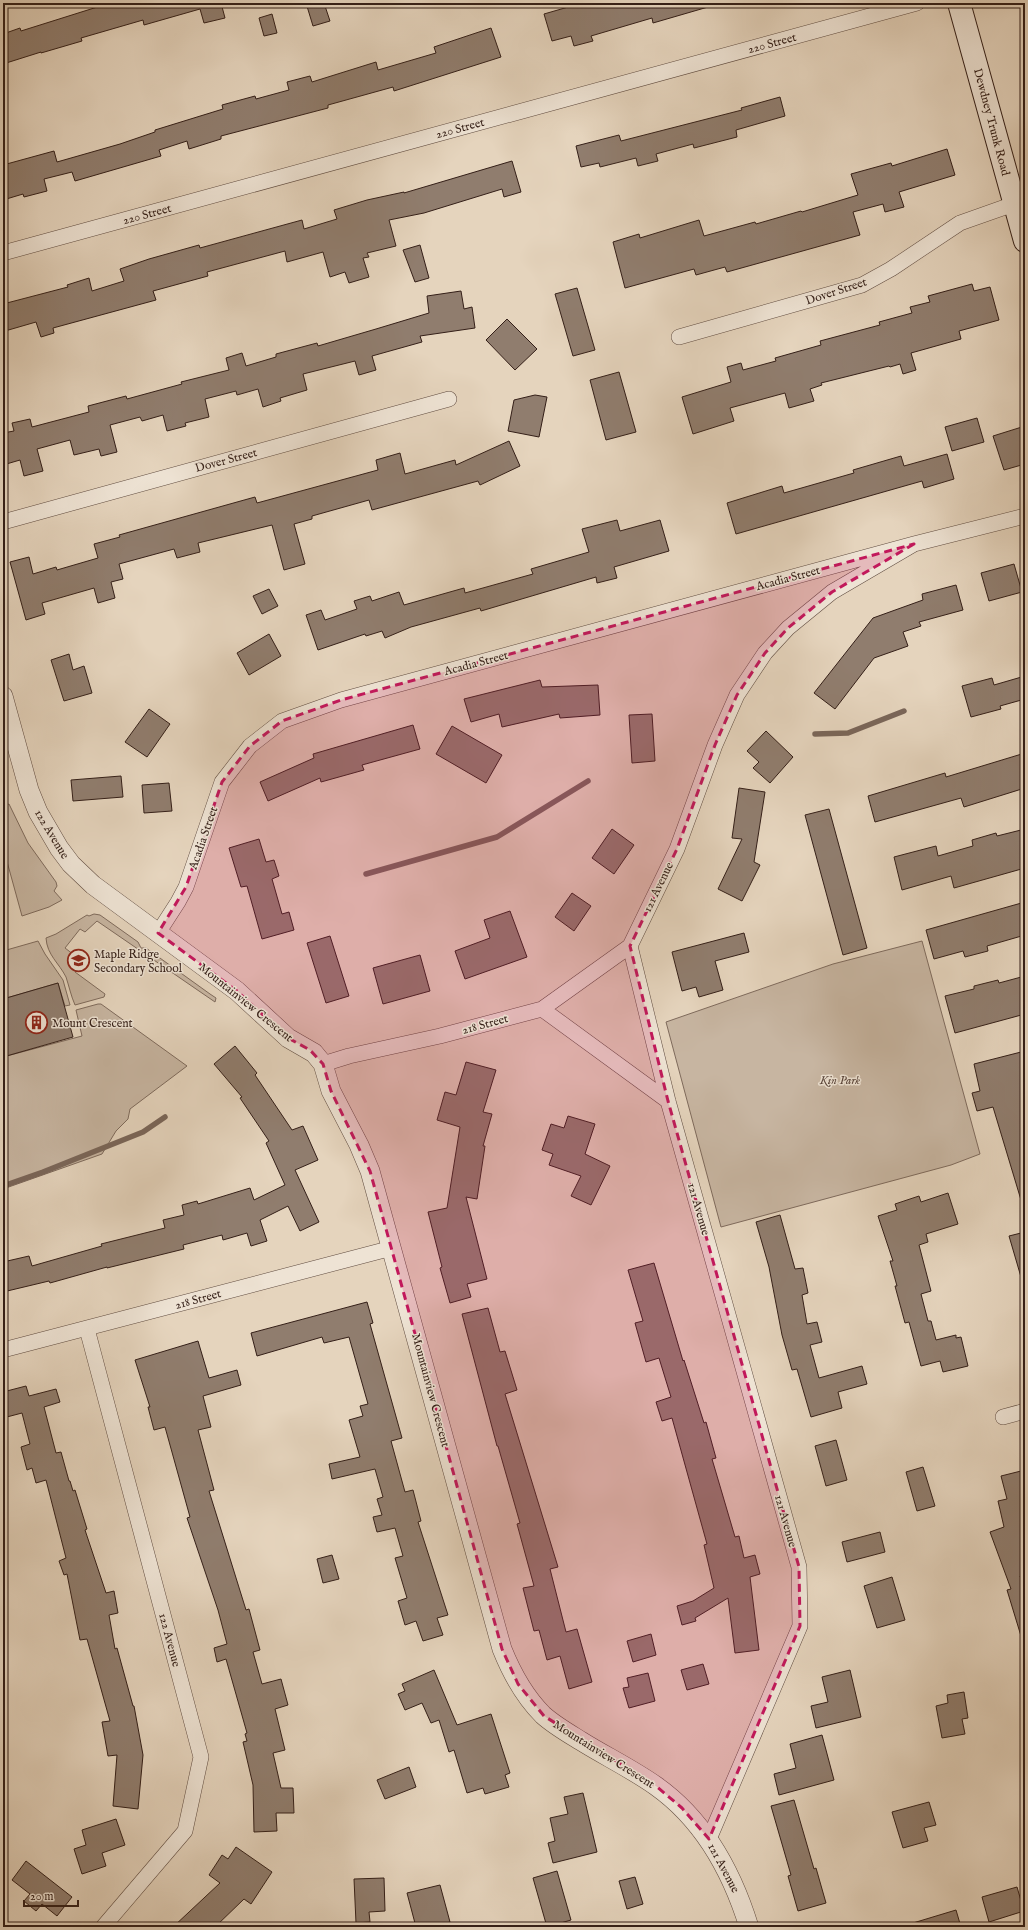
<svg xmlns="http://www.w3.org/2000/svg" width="1028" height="1930" font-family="'IM FELL English',serif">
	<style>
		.green { fill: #c7b5a1; stroke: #7e6a5c }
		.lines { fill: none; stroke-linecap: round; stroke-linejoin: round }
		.stream { stroke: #7a6659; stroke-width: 5.5 }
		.building { fill: #907d6e; stroke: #341f18 }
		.minor-casing { stroke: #604c41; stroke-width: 16 }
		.tertiary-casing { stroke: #604c41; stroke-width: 20 }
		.secondary-casing { stroke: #341f18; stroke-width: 24 }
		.minor { stroke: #eee3d4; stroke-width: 15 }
		.tertiary { stroke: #eee3d4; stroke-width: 19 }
		.secondary { stroke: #eee3d4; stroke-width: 22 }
		.marked { fill: #c2185b; fill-opacity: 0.2; stroke: #c2185b; stroke-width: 3; stroke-dasharray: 8 5; stroke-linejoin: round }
		.labels { text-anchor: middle; stroke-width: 3; stroke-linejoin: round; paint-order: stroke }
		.street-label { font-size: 12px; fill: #341f18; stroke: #eee3d4 }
		.poi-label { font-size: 12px; fill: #341f18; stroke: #eee3d4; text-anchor: start }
		.park-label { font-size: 12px; font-style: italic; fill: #59443a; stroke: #eee3d4 }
	</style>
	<rect width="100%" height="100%" fill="#e5d4bd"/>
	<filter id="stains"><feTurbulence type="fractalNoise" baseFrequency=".005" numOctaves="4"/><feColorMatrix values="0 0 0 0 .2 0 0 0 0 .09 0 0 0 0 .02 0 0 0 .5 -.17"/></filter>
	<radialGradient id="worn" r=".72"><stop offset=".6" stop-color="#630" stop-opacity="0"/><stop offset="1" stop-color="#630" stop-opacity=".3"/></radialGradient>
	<path class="green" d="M 9,804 L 28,843 L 56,882 L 57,886 L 54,891 L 62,900 L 49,907 L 22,916 L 3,847 L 3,806 Z
		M 94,914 L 100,915 L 138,942 L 141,948 L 146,948 L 210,994 L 216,998 L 215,1002 L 97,921 L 85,932 L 80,929 L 65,948 L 82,961 L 75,972 L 105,994 L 104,997 L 75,1005 C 71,996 69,986 66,977 C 59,963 47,955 46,938 L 56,934 L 87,915 L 89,916 Z
		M 38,941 L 45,954 L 63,980 L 70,1005 L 65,1006 L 58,983 L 3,999 L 3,951 Z
		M 922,941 L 980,1154 L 951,1165 L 721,1227 L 666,1022 L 833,964 Z
		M 98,1004 L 101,1004 L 187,1066 L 130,1109 L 128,1119 L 116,1131 L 102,1154 L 3,1189 L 3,1057 L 82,1036 L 76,1010 Z"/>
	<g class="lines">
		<path class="stream" d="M 815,734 L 848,733 L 904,711
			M 366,874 L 497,837 L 588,781
			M 3,1186 L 43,1172 L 143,1132 L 165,1117"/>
	</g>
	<path class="building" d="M 110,3 L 221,3 L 225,18 L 204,23 L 200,9 L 144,25 L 143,20 L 81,38 L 82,41 L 41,53 L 41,52 L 3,64 L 3,34 L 20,28 L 21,31 Z
		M 306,3 L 324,3 L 330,21 L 313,26 Z
		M 582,3 L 707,3 L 708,7 L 653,23 L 652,18 L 591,36 L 593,41 L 574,46 L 571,36 L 552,41 L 544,14 Z
		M 272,14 L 277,33 L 264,36 L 259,18 Z
		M 491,28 L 501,57 L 394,91 L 393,87 L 328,105 L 328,108 L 221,136 L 221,139 L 189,149 L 187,141 L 159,150 L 161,156 L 75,181 L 72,172 L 44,179 L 47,191 L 24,197 L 23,194 L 3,200 L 3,165 L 54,151 L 57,162 L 120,144 L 155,132 L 155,130 L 223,109 L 222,105 L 255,96 L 256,99 L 289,90 L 287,82 L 310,76 L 312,82 L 376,62 L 378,70 L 436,53 L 434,47 Z
		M 780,97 L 785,116 L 736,130 L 737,137 L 694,148 L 693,144 L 656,154 L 658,161 L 638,166 L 636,158 L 600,167 L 599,163 L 581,167 L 576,146 L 619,135 L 621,141 L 742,110 L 741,108 Z
		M 947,149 L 955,175 L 899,192 L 904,207 L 885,212 L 883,204 L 853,212 L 860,235 L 727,272 L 725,267 L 696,275 L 694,269 L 625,288 L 613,242 L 639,234 L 640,238 L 699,220 L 704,236 L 755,222 L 756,224 L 801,211 L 802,212 L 858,195 L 851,174 L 891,163 L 892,166 Z
		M 512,161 L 521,192 L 504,197 L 502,189 L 424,213 L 389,220 L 396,246 L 367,253 L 369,257 L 363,258 L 369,277 L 349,283 L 345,272 L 330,277 L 323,252 L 287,262 L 285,251 L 207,272 L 208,276 L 153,291 L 156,300 L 53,328 L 54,333 L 41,337 L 36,322 L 5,331 L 3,323 L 3,304 L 68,287 L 67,285 L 89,278 L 92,291 L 124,281 L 120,269 L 149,259 L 199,245 L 200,248 L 302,220 L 304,229 L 337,219 L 334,210 L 367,200 L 404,192 L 404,193 Z
		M 420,245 L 429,278 L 415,282 L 403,250 Z
		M 972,284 L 974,291 L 990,287 L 999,320 L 959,331 L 961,339 L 911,353 L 916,370 L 903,374 L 900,364 L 890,367 L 889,366 L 821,383 L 822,385 L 810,389 L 814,401 L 789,408 L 785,393 L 730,408 L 734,421 L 693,434 L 682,397 L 731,382 L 727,367 L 741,363 L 743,370 L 776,361 L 775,358 L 821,345 L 820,341 L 880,325 L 879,322 L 912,313 L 910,307 L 930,302 L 928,296 Z
		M 577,288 L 595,350 L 573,356 L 555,294 Z
		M 461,291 L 464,309 L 472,307 L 475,328 L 420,336 L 422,342 L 372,356 L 376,370 L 359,375 L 355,361 L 303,374 L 307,390 L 280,398 L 281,401 L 263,407 L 258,389 L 237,395 L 236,391 L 205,399 L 209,417 L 185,423 L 186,426 L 167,431 L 163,415 L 142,421 L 140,417 L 110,425 L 117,452 L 101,456 L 99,449 L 74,455 L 70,440 L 37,449 L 43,471 L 24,476 L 20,460 L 3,465 L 3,433 L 14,431 L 12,423 L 30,419 L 32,427 L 89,412 L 88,406 L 126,396 L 127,399 L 182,384 L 181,382 L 229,370 L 226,358 L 242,353 L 246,366 L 276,357 L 276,354 L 317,343 L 318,346 L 376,329 L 429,313 L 427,296 Z
		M 507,319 L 537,349 L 515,370 L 486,340 Z
		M 619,372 L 636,432 L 606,440 L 590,380 Z
		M 535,395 L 547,397 L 539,437 L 508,431 L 514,400 Z
		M 977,418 L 984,442 L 952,451 L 945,427 Z
		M 1025,426 L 1025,464 L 1004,470 L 993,436 Z
		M 509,441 L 520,466 L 480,485 L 478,481 L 372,510 L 369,500 L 312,516 L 312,519 L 294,524 L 305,564 L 284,570 L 272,525 L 198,543 L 200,552 L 177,558 L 174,549 L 119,564 L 123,579 L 111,582 L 115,598 L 98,603 L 94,588 L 42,603 L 45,614 L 26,620 L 10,562 L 29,557 L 33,574 L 56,567 L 57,570 L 98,558 L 94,544 L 120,537 L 119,535 L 255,497 L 257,503 L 378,470 L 376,460 L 400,453 L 405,474 L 455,460 L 456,465 Z
		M 947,454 L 954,479 L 924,488 L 922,481 L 736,534 L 727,503 L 782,486 L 784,493 L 854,473 L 853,470 L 901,456 L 904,466 Z
		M 617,520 L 620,531 L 660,520 L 669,551 L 614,567 L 617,578 L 597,583 L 596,577 L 481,611 L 480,608 L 411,627 L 385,638 L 382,631 L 366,636 L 365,634 L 318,650 L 306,615 L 321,610 L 325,620 L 357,609 L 354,601 L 370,596 L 372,601 L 399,592 L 404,605 L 464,588 L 465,593 L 533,574 L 531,569 L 589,552 L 582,529 Z
		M 1014,564 L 1022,592 L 989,601 L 981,573 Z
		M 956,585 L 963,610 L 919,622 L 921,626 L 903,632 L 908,646 L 874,658 L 835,709 L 814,693 L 873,618 L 923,600 L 922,594 Z
		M 269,589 L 278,606 L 262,614 L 253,596 Z
		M 269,634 L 281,656 L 249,675 L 237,653 Z
		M 69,654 L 73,670 L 84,666 L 92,693 L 64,701 L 51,660 Z
		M 1025,676 L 1025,699 L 1000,706 L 1001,709 L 971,717 L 962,686 L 992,678 L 994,685 Z
		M 540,680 L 542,687 L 598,685 L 600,715 L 560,718 L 559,714 L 502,727 L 499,714 L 471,722 L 464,699 Z
		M 149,709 L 170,724 L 147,757 L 125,742 Z
		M 652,714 L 655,761 L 632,763 L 629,715 Z
		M 413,725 L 420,749 L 362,765 L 364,770 L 321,782 L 320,778 L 268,801 L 260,782 L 314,758 L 313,754 Z
		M 452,726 L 502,755 L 486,783 L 436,754 Z
		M 766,731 L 793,757 L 770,783 L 753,768 L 759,762 L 747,751 Z
		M 1025,753 L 1025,788 L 964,807 L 961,798 L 875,822 L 868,796 L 945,773 L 946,777 Z
		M 121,776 L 123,797 L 73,801 L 71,780 Z
		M 169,783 L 172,811 L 144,813 L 142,785 Z
		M 739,788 L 765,792 L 754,862 L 760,865 L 742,901 L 718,889 L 742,839 L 732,838 Z
		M 829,809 L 867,948 L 843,955 L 805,815 Z
		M 612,829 L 634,845 L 614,874 L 592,858 Z
		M 1025,829 L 1025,868 L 954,888 L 951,876 L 902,890 L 894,857 L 936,846 L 938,856 L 973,846 L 972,840 L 996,833 L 997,836 Z
		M 259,839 L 266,862 L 274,860 L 279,876 L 272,879 L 282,914 L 289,912 L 294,930 L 262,939 L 247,886 L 241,887 L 229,848 Z
		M 572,893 L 591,906 L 574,931 L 555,917 Z
		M 1025,902 L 1025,935 L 987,946 L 988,951 L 965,957 L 963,951 L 934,959 L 926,930 Z
		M 510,911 L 527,957 L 465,979 L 455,951 L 490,938 L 484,920 Z
		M 744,933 L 749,952 L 715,961 L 723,990 L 699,997 L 696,987 L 682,991 L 672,952 Z
		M 330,936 L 349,996 L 326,1003 L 307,943 Z
		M 420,955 L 430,991 L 383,1004 L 373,968 Z
		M 1025,976 L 1025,1014 L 955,1033 L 945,996 L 974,989 L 974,986 L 998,980 L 999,983 Z
		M 58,983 L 73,1037 L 3,1057 L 3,999 Z
		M 235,1046 L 257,1073 L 255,1075 L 292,1130 L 303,1126 L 318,1160 L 295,1170 L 319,1222 L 300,1231 L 288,1206 L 260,1220 L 267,1241 L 251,1246 L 247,1233 L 223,1240 L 222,1235 L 183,1245 L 184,1249 L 107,1268 L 107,1267 L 50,1283 L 49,1281 L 3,1292 L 3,1262 L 29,1256 L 32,1266 L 102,1246 L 101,1244 L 165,1228 L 163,1220 L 184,1215 L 182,1205 L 197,1201 L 198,1204 L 250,1188 L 254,1200 L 285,1185 L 266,1143 L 269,1141 L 240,1098 L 242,1097 L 214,1064 Z
		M 1025,1051 L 1025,1199 L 1021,1200 L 993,1107 L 977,1111 L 972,1093 L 980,1091 L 974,1064 Z
		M 466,1062 L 496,1070 L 483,1112 L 492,1114 L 483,1146 L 485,1146 L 477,1199 L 466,1197 L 487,1279 L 467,1284 L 471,1297 L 450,1303 L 440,1268 L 442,1267 L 428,1212 L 447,1208 L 460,1127 L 437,1120 L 445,1092 L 456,1095 Z
		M 568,1116 L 595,1124 L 585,1154 L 610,1166 L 591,1205 L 571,1196 L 581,1176 L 549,1165 L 553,1154 L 542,1150 L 551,1124 L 564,1128 Z
		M 948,1193 L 958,1224 L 926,1234 L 928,1242 L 919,1245 L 931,1291 L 921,1294 L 928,1321 L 931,1321 L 936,1340 L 956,1335 L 956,1338 L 961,1337 L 968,1366 L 943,1372 L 940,1361 L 921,1366 L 909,1322 L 905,1323 L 895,1286 L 897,1286 L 890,1261 L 893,1261 L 878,1216 L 897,1210 L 895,1204 L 919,1196 L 921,1202 Z
		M 780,1215 L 795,1269 L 803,1268 L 808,1293 L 802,1295 L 807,1324 L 817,1322 L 822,1342 L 810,1345 L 819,1378 L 862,1366 L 867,1384 L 838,1392 L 842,1408 L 811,1417 L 797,1369 L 792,1370 L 782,1335 L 769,1267 L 756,1222 Z
		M 1025,1232 L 1025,1276 L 1021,1277 L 1009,1236 Z
		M 654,1263 L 683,1361 L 684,1360 L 704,1423 L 706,1422 L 716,1458 L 712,1459 L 735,1537 L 739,1536 L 744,1558 L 755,1555 L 760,1574 L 750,1577 L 759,1650 L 735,1653 L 728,1598 L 695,1618 L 696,1621 L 682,1625 L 677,1606 L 693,1601 L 714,1588 L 704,1545 L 707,1544 L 672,1418 L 662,1421 L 656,1402 L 671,1397 L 659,1358 L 646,1362 L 635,1323 L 643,1321 L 628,1270 Z
		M 367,1302 L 373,1323 L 370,1324 L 402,1438 L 391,1441 L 405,1492 L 413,1490 L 421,1521 L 418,1522 L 448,1615 L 437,1618 L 443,1635 L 423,1641 L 416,1621 L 405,1625 L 398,1601 L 407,1598 L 395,1558 L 403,1556 L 395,1528 L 377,1532 L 373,1517 L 382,1515 L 377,1499 L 383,1497 L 375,1469 L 332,1479 L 329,1464 L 360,1457 L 349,1420 L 363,1416 L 360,1406 L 368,1404 L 349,1337 L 324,1343 L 322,1337 L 257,1356 L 251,1333 Z
		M 488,1308 L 500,1352 L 505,1351 L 517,1390 L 505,1394 L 558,1567 L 550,1569 L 566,1632 L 577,1629 L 592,1682 L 569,1689 L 560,1656 L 547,1660 L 539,1630 L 534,1631 L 523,1588 L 534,1586 L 517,1524 L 520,1523 L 498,1446 L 497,1446 L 462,1314 Z
		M 198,1341 L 209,1378 L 237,1370 L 241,1385 L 203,1396 L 211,1427 L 198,1430 L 214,1490 L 209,1491 L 246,1610 L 249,1609 L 260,1650 L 253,1652 L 262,1684 L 281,1679 L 288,1705 L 275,1709 L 285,1750 L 273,1753 L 281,1788 L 293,1788 L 294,1813 L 276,1813 L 277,1831 L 254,1832 L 253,1785 L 243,1742 L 247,1741 L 245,1734 L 247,1733 L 226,1659 L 217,1662 L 214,1648 L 227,1644 L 218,1610 L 187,1518 L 190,1517 L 165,1427 L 154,1430 L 148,1407 L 150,1407 L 135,1360 Z
		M 26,1386 L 29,1396 L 56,1389 L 60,1402 L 44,1407 L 56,1453 L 61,1452 L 69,1481 L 70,1481 L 73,1491 L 75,1490 L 87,1529 L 85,1530 L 106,1593 L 114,1591 L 118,1613 L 109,1615 L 115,1649 L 117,1648 L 133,1706 L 134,1706 L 143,1755 L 138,1809 L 113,1806 L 117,1755 L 108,1756 L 102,1722 L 110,1721 L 87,1639 L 80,1640 L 67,1574 L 64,1575 L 59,1561 L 66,1558 L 46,1480 L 36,1483 L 32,1468 L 27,1470 L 21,1447 L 30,1444 L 22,1413 L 3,1418 L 3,1392 Z
		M 836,1440 L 847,1480 L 826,1486 L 815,1446 Z
		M 923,1467 L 935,1506 L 917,1511 L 906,1472 Z
		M 1025,1470 L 1025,1574 L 1020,1576 L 1023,1585 L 1025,1584 L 1025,1636 L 1021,1636 L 1007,1590 L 1011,1589 L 990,1532 L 1004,1527 L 998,1501 L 1007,1499 L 1001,1476 Z
		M 880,1532 L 885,1552 L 847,1562 L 842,1542 Z
		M 332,1555 L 339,1579 L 323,1583 L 317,1559 Z
		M 892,1577 L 905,1620 L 877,1628 L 864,1586 Z
		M 651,1634 L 656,1655 L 633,1662 L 627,1641 Z
		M 703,1664 L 709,1684 L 687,1690 L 681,1670 Z
		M 434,1670 L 457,1725 L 491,1714 L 510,1773 L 505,1775 L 509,1787 L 485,1794 L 483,1788 L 467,1793 L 454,1750 L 449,1752 L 439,1720 L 431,1723 L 422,1703 L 405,1710 L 398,1694 L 405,1691 L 402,1684 Z
		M 850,1670 L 861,1717 L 816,1728 L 811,1706 L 828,1702 L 822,1677 Z
		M 648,1673 L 655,1701 L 629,1708 L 623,1688 L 629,1687 L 627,1678 Z
		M 964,1692 L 968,1718 L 962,1719 L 965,1734 L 942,1738 L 936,1706 L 948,1703 L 947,1695 Z
		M 822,1735 L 834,1780 L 779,1795 L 774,1774 L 796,1768 L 790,1744 Z
		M 409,1767 L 416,1787 L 385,1799 L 377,1780 Z
		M 583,1793 L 597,1852 L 553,1863 L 548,1843 L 555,1841 L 550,1818 L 568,1814 L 564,1797 Z
		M 794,1800 L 814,1869 L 816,1868 L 826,1903 L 798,1911 L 788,1876 L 791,1875 L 771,1806 Z
		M 929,1802 L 936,1825 L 924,1828 L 928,1841 L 903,1848 L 892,1812 Z
		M 116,1819 L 125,1845 L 102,1853 L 106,1866 L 82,1874 L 74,1849 L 86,1845 L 82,1830 Z
		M 236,1847 L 272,1872 L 251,1904 L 244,1899 L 215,1927 L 173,1927 L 220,1883 L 209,1875 L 222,1855 L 228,1859 Z
		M 26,1861 L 72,1897 L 57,1916 L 42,1904 L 36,1911 L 24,1901 L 30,1894 L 12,1880 Z
		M 557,1871 L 571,1920 L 547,1927 L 533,1878 Z
		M 635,1877 L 643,1904 L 627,1909 L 619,1881 Z
		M 384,1878 L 385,1911 L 369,1912 L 370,1922 L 356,1923 L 354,1879 Z
		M 440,1885 L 450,1922 L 431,1927 L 416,1927 L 407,1893 Z
		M 1017,1887 L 1024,1911 L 989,1922 L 982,1897 Z
		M 956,1910 L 961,1927 L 914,1927 L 913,1923 Z"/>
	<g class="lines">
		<defs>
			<path id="minor" d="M 3,253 L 917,3
				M 679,337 L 862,285 L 891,269 L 960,223 L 1022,201
				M 3,522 L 449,399
				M 158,933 L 178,902 L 186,887 L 222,782 L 250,746 L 282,721 L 341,700 L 914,544 L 1025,516
				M 542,1009 L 668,1101
				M 323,1064 L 349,1056 L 440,1036 L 542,1009 L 630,946
				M 87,1329 L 201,1757 L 185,1831 L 103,1927
				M 3,1350 L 392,1248
				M 1003,1417 L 1025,1411
				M 709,1839 L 800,1626 L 799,1567 L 668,1101 L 630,946 L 677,849 L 715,745 L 737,695 L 765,653 L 788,628 L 832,592 L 914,544"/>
			<path id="tertiary" d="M 3,696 L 29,790 L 38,812 L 59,848 L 71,864 L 93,885 L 237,991 L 288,1038 L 314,1053 L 323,1064 L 331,1091 L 359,1145 L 370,1171 L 502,1649 C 512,1674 524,1696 543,1715 C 554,1725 568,1733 581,1741 C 605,1756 632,1769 656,1786 C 704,1820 732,1872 749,1927"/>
			<path id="secondary" d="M 959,3 L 1025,241"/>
		</defs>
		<use href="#minor" class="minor-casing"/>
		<use href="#tertiary" class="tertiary-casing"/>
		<use href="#secondary" class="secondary-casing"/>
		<use href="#minor" class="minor"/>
		<use href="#tertiary" class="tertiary"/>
		<use href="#secondary" class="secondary"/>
	</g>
	<path class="marked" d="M 914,544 L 832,592 L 788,628 L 765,653 L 737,695 L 715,745 L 677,849 L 630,946 L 668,1101 L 799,1567 L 800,1626 L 709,1839 L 682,1808 L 656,1786 L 544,1716 L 518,1684 L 502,1649 L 370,1171 L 331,1091 L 323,1064 L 310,1050 L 288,1038 L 237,991 L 158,933 L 186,887 L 222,782 L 250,746 L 282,721 L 341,700 Z"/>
	<defs>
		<symbol id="school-ring" viewBox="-11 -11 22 22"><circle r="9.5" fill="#eee3d4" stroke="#8f2418" stroke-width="1.5"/><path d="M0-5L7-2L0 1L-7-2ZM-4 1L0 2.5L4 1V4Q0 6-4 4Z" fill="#8f2418"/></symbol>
		<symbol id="building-ring" viewBox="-11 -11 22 22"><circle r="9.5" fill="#eee3d4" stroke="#8f2418" stroke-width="1.5"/><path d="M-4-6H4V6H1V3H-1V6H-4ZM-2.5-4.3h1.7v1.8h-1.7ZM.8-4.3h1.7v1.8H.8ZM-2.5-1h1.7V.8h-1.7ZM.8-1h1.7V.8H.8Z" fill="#8f2418"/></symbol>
	</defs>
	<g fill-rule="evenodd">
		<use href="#school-ring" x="66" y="948" width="25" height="25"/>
		<use href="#building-ring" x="24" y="1010" width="25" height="25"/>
	</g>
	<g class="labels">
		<g class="street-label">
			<text transform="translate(772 43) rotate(-15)" y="4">220 Street</text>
			<text transform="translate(992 122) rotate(75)" y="4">Dewdney Trunk Road</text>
			<text transform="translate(460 128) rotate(-15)" y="4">220 Street</text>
			<text transform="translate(147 214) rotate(-15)" y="4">220 Street</text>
			<text transform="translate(836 291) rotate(-18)" y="4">Dover Street</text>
			<text transform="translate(226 460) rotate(-15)" y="4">Dover Street</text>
			<text transform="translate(788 578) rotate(-15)" y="4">Acadia Street</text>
			<text transform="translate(476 663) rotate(-15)" y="4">Acadia Street</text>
			<text transform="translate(52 834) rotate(59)" y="4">122 Avenue</text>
			<text transform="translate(203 838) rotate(-71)" y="4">Acadia Street</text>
			<text transform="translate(658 887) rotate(-64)" y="4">121 Avenue</text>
			<text transform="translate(246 1002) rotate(39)" y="4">Mountainview Crescent</text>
			<text transform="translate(485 1024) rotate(-15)" y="4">218 Street</text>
			<text transform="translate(699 1209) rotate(74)" y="4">121 Avenue</text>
			<text transform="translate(198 1299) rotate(-15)" y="4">218 Street</text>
			<text transform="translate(431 1390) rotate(75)" y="4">Mountainview Crescent</text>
			<text transform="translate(786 1521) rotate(74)" y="4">121 Avenue</text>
			<text transform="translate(170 1640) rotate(75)" y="4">122 Avenue</text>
			<text transform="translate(604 1754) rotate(32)" y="4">Mountainview Crescent</text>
			<text transform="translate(724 1868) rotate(62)" y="4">121 Avenue</text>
		</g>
		<g class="poi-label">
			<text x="94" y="958">Maple Ridge<tspan x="94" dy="14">Secondary School</tspan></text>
			<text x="52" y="1027">Mount Crescent</text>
		</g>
		<g class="park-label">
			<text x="840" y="1084">Kin Park</text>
		</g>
	</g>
	<rect width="1028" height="1930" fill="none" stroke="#e5d4bd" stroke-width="16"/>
	<rect x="4" y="4" width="1020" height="1922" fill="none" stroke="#341f18" stroke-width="2"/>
	<rect x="8" y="8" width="1012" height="1914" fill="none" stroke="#341f18"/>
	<path d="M24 1900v6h54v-6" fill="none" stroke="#341f18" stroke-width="2"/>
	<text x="30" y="1900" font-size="12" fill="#341f18" stroke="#eee3d4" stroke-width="3" paint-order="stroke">20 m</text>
	<rect width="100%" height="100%" filter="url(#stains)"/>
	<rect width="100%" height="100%" fill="url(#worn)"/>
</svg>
